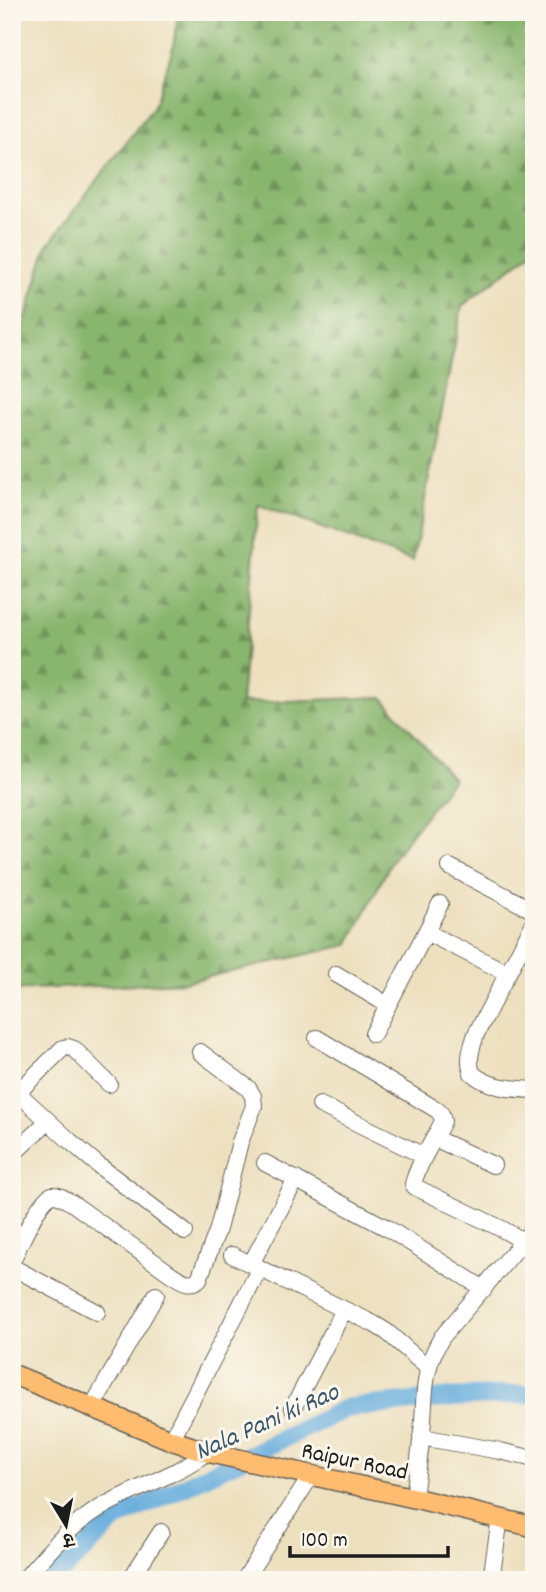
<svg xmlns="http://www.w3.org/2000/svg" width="546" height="1592" font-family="Dekko,'Playpen Sans Deva',sans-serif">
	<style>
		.forest { fill: url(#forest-firs); stroke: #526945; stroke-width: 2 }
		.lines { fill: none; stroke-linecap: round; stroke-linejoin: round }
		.river { stroke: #67addd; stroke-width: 19 }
		.minor-casing { stroke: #656155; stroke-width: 18 }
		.major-casing { stroke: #656155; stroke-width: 22 }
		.minor { stroke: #fff; stroke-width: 16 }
		.major { stroke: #febc70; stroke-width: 19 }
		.labels { text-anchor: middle; stroke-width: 6; stroke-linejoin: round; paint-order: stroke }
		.street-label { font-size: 24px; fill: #1c1c1c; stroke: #fbf7ec }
		.water-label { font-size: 26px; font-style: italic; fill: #3a5669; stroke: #fbf7ec }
	</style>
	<defs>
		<pattern id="forest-firs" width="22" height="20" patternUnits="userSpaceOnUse" patternTransform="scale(1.75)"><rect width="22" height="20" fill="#89b66e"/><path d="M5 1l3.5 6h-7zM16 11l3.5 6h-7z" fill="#6f935a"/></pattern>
	</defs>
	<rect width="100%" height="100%" fill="#fbf7ec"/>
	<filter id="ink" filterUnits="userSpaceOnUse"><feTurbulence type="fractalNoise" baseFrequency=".0143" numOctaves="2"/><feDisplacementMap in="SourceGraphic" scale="14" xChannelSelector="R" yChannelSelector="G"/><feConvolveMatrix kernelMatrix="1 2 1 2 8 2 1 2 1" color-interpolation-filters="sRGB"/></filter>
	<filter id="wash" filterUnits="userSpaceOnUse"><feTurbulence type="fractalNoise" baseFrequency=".00686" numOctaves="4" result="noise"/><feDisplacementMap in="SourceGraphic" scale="28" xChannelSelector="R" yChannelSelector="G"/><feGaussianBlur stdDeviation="1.57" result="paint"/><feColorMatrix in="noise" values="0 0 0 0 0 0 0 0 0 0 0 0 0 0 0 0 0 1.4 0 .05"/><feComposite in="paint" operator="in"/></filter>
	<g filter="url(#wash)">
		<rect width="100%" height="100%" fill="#ede0bf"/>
		<path class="forest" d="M 178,12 L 534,12 L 534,250 L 462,306 L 413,561 L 258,505 L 241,703 L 382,697 L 453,779 L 394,857 L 348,945 L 186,982 L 12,990 L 12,366 L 47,246 L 154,106 L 173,48 Z"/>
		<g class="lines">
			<path class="river" d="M 52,1580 L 116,1519 L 347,1408 L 459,1397 L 534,1394"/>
		</g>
	</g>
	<g filter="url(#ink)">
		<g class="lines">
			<defs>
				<path id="minor" d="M 450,867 L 534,911
					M 534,923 L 476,1034 C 472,1047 467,1059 472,1073 C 488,1088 514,1089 534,1090
					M 426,932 L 440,904
					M 336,974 L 388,1005
					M 373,1034 L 426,932 L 507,973
					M 317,1038 L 437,1110 L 441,1114 L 443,1121 C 433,1142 419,1161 413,1184 L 415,1187 L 502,1229 L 523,1241
					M 18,1093 L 70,1141 L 98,1165 L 185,1232
					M 12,1098 L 63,1048 L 68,1047 L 74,1049 L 109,1084
					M 320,1105 L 424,1156
					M 434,1138 L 493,1165
					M 12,1155 L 48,1121
					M 265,1163 L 387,1228 L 484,1289
					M 232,1255 L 374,1324 L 387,1332 L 428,1368
					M 12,1261 C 18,1248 40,1198 52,1195 C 59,1194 66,1200 72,1203 L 171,1274 C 181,1280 189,1287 199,1279 L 218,1229 L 240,1142 L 254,1106 L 253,1096 L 248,1088 L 200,1052
					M 251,1264 L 296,1179
					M 12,1267 L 97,1312
					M 92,1407 L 156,1295
					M 293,1408 L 344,1310
					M 421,1437 L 500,1451 L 534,1459
					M 171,1440 L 260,1268
					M 414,1498 C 417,1473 421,1447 423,1421 C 425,1388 424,1366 442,1337 L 534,1228
					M 24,1580 C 47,1553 71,1524 102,1507 C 137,1487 175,1476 207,1452
					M 130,1580 L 161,1532
					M 244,1580 L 311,1476
					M 491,1580 L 500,1518"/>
				<path id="major" d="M 12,1374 L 171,1440 L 207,1452 L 414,1498 L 534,1527"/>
			</defs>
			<use href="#minor" class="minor-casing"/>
			<use href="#major" class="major-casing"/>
			<use href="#minor" class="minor"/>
			<use href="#major" class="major"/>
		</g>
	</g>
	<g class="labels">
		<g class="street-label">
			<text transform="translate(355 1460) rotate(12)" y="8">Raipur Road</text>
		</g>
		<g class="water-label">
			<text transform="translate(266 1420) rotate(-24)" y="9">Nala Pani ki Rao</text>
		</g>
	</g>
	<rect width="546" height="1592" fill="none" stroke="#fbf7ec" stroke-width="42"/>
	<g transform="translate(66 1525) rotate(170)" stroke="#fbf7ec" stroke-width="5" paint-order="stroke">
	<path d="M0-5L12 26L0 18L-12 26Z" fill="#1c1c1c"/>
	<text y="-10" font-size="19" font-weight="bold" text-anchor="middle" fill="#1c1c1c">उ</text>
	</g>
	<path d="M290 1546v10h158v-10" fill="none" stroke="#1c1c1c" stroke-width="3.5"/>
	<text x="301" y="1546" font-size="21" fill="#1c1c1c" stroke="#fbf7ec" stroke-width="5" paint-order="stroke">100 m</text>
</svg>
